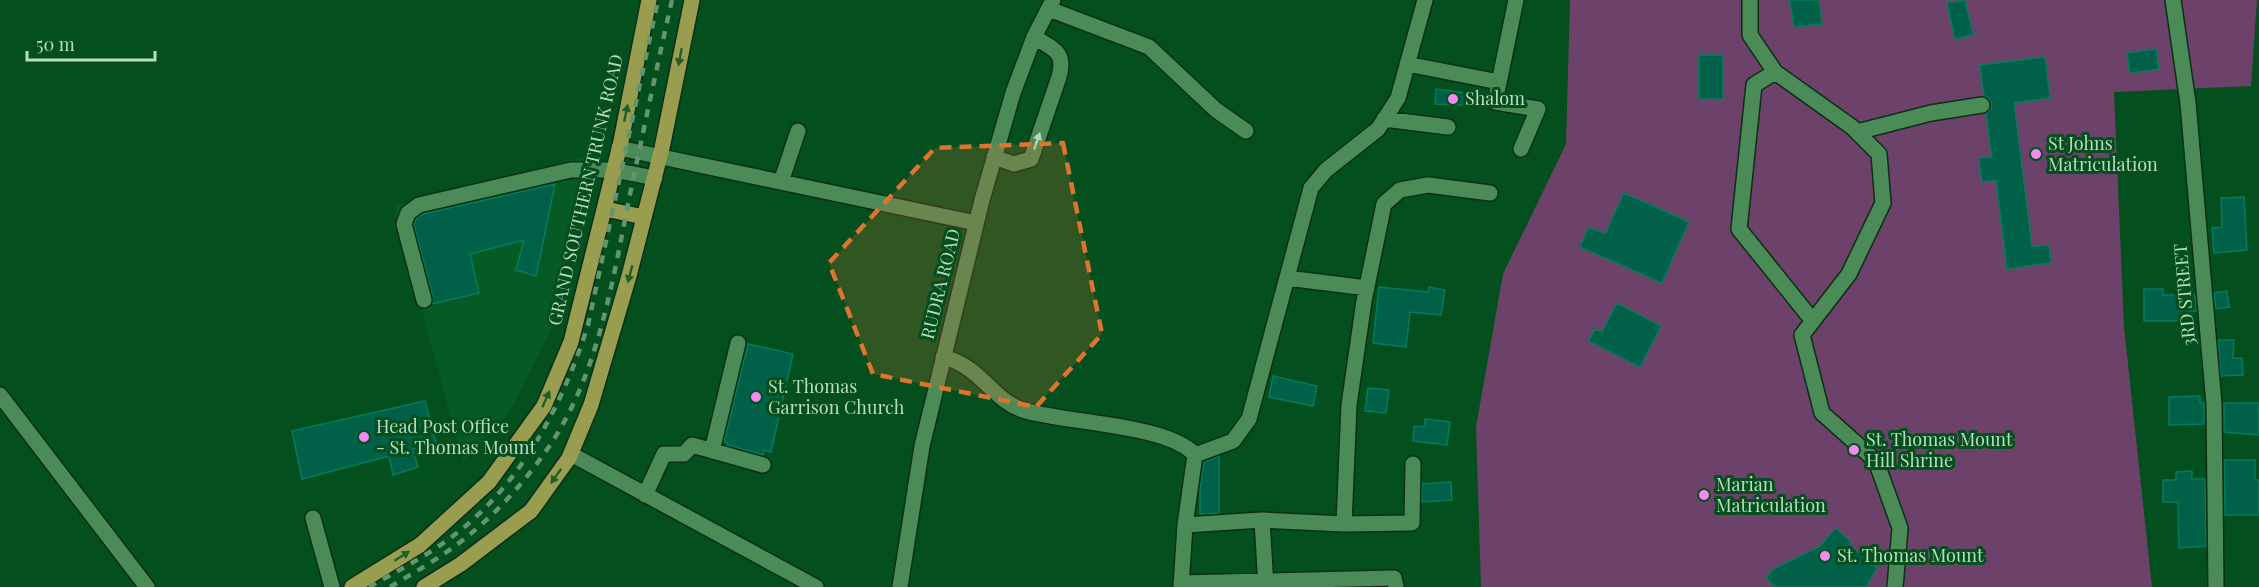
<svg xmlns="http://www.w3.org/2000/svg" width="2259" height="587" font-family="'Playfair Display',serif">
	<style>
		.built { fill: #065b25 }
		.green { fill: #6c426b }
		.building { fill: #006148; stroke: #037c5e; stroke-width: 1.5 }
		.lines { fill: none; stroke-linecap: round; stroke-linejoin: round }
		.minor-casing { stroke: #0d2f15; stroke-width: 18 }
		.major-casing { stroke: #0d2f15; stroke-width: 18 }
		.minor { stroke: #4b8b57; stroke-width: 15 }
		.major { stroke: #989d50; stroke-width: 15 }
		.rail { stroke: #61966f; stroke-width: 4.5; stroke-dasharray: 8 8; stroke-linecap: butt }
		.oneway { fill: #225f28 }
		.oneway2 { fill: #b5d7ba }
		.marked { fill: #df7330; fill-opacity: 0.2; stroke: #df7330; stroke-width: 4.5; stroke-dasharray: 12 8; stroke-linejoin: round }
		.poi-dot { fill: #f489f0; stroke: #044f1e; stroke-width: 2 }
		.labels { text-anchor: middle; stroke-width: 6; stroke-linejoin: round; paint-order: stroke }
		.poi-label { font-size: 18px; fill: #bbdbbf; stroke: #044f1e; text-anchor: start }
		.street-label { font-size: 18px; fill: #bbdbbf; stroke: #044f1e }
	</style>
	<rect width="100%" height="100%" fill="#044f1e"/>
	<path class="built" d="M 590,155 L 553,326 L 511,410 L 463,463 L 394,206 Z"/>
	<path class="green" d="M 1570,0 L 2257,0 L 2251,86 L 2114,92 L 2124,327 L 2152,587 L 1481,587 L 1476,427 L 1503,274 L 1566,144 Z"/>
	<path class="building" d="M 1790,0 L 1819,0 L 1822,24 L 1794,27 Z
		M 1965,0 L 1973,35 L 1955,39 L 1947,3 Z
		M 2156,49 L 2159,69 L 2130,73 L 2127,53 Z
		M 1699,55 L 1723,55 L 1723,99 L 1699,99 Z
		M 2045,57 L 2050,98 L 2014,103 L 2032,247 L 2049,245 L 2051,263 L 2007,269 L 1996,180 L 1982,182 L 1979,158 L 1992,157 L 1986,113 L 1991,109 L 1992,104 L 1989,98 L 1984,96 L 1980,65 Z
		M 1436,89 L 1486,96 L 1487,106 L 1435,104 Z
		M 555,184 L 536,276 L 516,270 L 524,240 L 470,254 L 479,293 L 432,304 L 433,298 L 414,224 L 416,219 L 423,214 Z
		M 1624,193 L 1689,222 L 1662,283 L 1580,247 L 1589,227 L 1605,234 Z
		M 2244,197 L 2247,250 L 2214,253 L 2212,228 L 2222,227 L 2221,198 Z
		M 1379,287 L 1428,292 L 1429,287 L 1445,290 L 1441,315 L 1410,312 L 1406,347 L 1373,343 Z
		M 2144,289 L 2163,289 L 2163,295 L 2195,295 L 2196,311 L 2190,311 L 2190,321 L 2144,321 Z
		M 2227,291 L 2229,307 L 2216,309 L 2214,293 Z
		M 1617,303 L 1661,326 L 1640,367 L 1589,341 L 1595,329 L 1602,332 Z
		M 2218,340 L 2234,340 L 2233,358 L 2242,358 L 2243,375 L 2221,376 Z
		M 748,344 L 793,354 L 771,452 L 764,450 L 763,455 L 727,445 L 728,443 L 724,442 Z
		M 1273,376 L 1317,386 L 1313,406 L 1269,397 Z
		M 1368,388 L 1389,390 L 1386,413 L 1365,411 Z
		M 2200,396 L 2200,403 L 2204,403 L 2204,424 L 2169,425 L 2169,397 Z
		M 425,401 L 436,443 L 413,449 L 418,467 L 393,475 L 389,456 L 302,479 L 292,431 Z
		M 2224,403 L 2259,403 L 2259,435 L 2224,432 Z
		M 1425,419 L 1450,422 L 1447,445 L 1413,441 L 1414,426 L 1424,427 Z
		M 1219,456 L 1219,513 L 1200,514 L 1200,489 L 1204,462 Z
		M 2224,460 L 2255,460 L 2255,480 L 2259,480 L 2259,515 L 2225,515 Z
		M 2192,471 L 2192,479 L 2205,479 L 2206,546 L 2179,548 L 2178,502 L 2163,502 L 2163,480 L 2176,480 L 2176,472 Z
		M 1451,482 L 1452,500 L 1422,502 L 1422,484 Z
		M 1836,528 L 1851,542 L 1849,544 L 1877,568 L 1866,587 L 1776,587 L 1766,578 L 1775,568 L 1819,547 Z"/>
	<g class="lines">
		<defs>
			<path id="minor" d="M 1516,0 L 1495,102 L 1538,109 L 1521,149
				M 1750,0 L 1750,35 L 1775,72 L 1852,127 L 1879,154 L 1883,203 L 1849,274 L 1802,335 L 1822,413 L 1876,461 L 1900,528 L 1895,587
				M 2173,0 L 2188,103 L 2214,404 L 2216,587
				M 1049,9 L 1149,47 L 1216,110 L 1246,131
				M 1407,64 L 1499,82
				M 1775,72 L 1754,85 L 1739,229 L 1813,321
				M 1384,119 L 1448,127
				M 1857,132 L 1931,113 L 1982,105
				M 619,148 L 976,223
				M 994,157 L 1014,164 L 1031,159 L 1059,77 C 1066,52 1054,49 1034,37
				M 781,182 L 798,131
				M 1287,278 L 1367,288
				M 424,300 L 404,224 L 408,213 L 419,205 L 571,170 L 613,170 L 655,178
				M 943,357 C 981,366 992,400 1023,410 C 1063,423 1169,424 1195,455
				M 0,395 L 147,587
				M 712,451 L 738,343
				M 571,454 L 816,587
				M 1195,455 L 1233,441 L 1249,419 L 1311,188 L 1326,170 L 1378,129 L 1398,98 L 1425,0
				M 645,495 L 664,454 L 684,454 L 692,445 L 763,465
				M 313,518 L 332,587
				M 1344,524 L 1412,523 L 1413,464
				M 1185,525 L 1262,520
				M 1181,583 L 1394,578 L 1396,587
				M 900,587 L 922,446 L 982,200 L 1013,93 L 1034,37 L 1053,0
				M 1181,587 L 1185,525 L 1195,455
				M 1266,587 L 1262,520 L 1344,524 L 1349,405 L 1364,301 L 1384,204 L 1400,190 L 1428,185 L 1490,193"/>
			<path id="major" d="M 605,209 L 644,217
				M 352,587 L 420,545 L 489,482 L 544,406 L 571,342 L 621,141 L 649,0
				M 424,587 L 461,564 L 531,511 L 569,458 L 591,405 L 629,276 L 662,148 L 692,0"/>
		</defs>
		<use href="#minor" class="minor-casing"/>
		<use href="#major" class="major-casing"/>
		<use href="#minor" class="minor"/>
		<use href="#major" class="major"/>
		<path class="rail" d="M 369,587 C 401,569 434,552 462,529 C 525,477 564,401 588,325 L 658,0
			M 390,587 C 417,571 445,555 469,535 C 498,512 525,481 546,451 C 597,379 612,285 629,199 C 643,133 657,66 672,0"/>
	</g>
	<defs><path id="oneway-solid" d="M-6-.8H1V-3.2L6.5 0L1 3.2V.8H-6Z" transform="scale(1.5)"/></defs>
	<g class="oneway">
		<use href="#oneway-solid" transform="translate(680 57) rotate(101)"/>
		<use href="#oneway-solid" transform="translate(626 113) rotate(-78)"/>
		<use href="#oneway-solid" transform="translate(630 274) rotate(105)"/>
		<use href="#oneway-solid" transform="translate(546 399) rotate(-66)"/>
		<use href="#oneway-solid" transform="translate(556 476) rotate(126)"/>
		<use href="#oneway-solid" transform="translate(402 556) rotate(-32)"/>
	</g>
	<use class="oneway2" href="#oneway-solid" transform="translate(1037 141) rotate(-71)"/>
	<path class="marked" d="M 1063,143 L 1102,334 L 1036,407 L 873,374 L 829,263 L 935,148 Z"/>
	<g class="poi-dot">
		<circle cx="1453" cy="99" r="6"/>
		<circle cx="2036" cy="154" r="6"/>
		<circle cx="756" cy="397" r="6"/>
		<circle cx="364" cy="437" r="6"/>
		<circle cx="1854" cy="450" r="6"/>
		<circle cx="1704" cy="495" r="6"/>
		<circle cx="1825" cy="556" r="6"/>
	</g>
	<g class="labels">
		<g class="poi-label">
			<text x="1465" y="105">Shalom</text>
			<text x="2048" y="150">St Johns<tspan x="2048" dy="21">Matriculation</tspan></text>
			<text x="768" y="393">St. Thomas<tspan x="768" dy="21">Garrison Church</tspan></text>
			<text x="376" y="433">Head Post Office<tspan x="376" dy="21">- St. Thomas Mount</tspan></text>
			<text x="1866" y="446">St. Thomas Mount<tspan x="1866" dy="21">Hill Shrine</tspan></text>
			<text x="1716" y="491">Marian<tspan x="1716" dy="21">Matriculation</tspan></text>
			<text x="1837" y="562">St. Thomas Mount</text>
		</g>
		<g class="street-label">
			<text transform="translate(586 190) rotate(-77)" y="6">GRAND SOUTHERN TRUNK ROAD</text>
			<text transform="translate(941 284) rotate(-76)" y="6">RUDRA ROAD</text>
			<text transform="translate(2185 295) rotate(-95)" y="6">3RD STREET</text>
		</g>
	</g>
	<path d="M27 51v9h128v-9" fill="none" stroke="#bbdbbf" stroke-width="3"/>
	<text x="36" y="51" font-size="18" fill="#bbdbbf" stroke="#044f1e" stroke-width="4.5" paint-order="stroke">50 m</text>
</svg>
